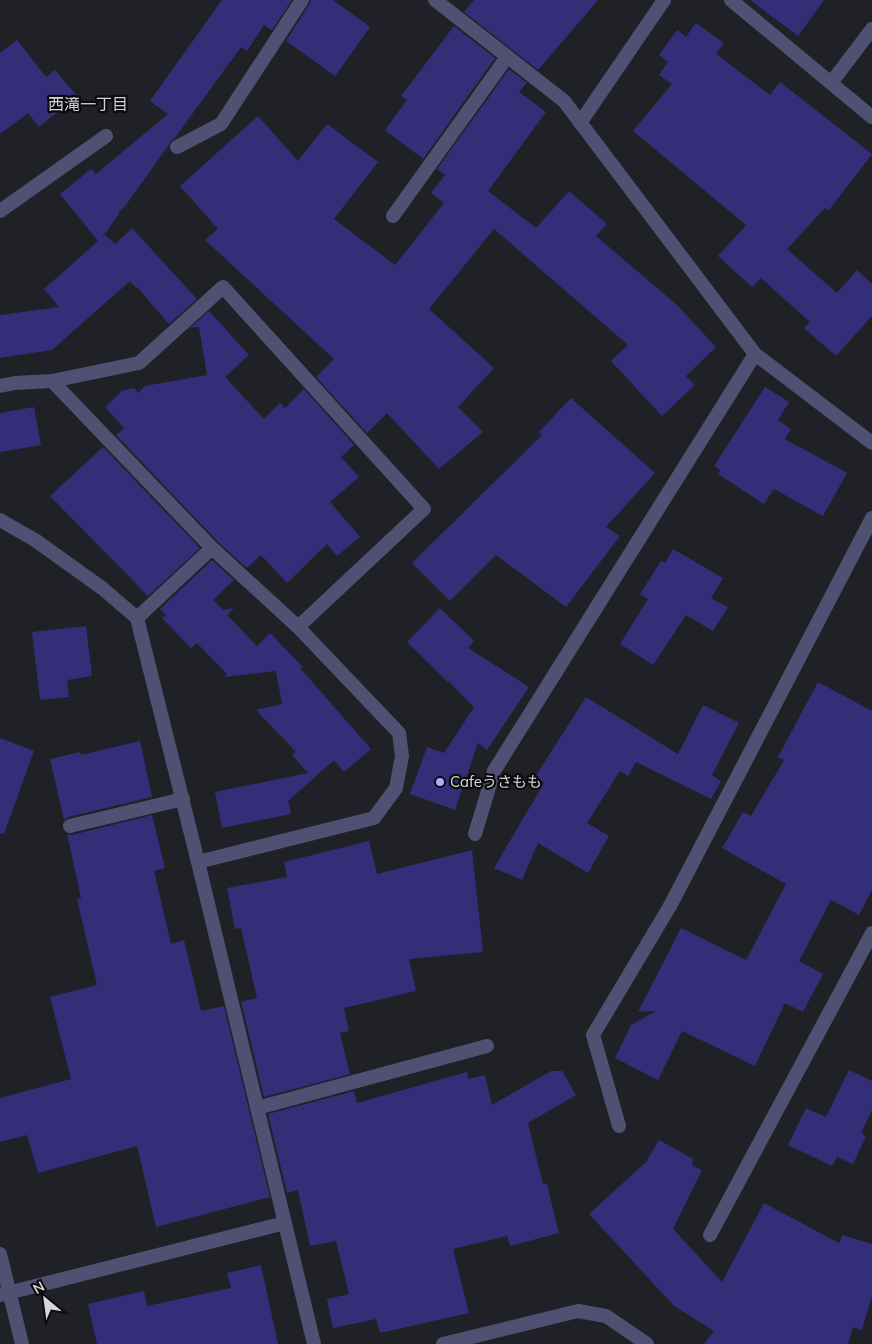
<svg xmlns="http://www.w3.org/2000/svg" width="872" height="1344" font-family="Mulish,'Noto Sans JP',sans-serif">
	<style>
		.building { fill: #342e78 }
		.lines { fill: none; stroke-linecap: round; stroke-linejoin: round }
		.service { stroke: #4f5172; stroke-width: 14 }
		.minor { stroke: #4f5172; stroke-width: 14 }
		.poi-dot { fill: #abaffb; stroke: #0a0a0d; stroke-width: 2 }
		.labels { text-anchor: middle; stroke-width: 4.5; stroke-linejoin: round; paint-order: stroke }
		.poi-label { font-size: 15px; fill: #d6d6db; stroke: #0a0a0d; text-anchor: start }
		.neighbourhood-label { font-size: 16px; fill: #d1d2dc; stroke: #0a0a0d }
	</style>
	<rect width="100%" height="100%" fill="#202027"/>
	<path class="building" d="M 222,0 L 292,0 L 272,30 L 264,25 L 247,51 L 241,47 L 174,139 L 170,142 L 168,146 L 126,205 L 118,213 L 119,214 L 102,238 L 105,235 L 115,244 L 132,228 L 197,299 L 169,324 L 137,287 L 136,288 L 130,281 L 52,350 L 0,358 L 0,315 L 59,307 L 44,289 L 98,241 L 60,194 L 91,169 L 96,174 L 168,114 L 150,101 Z
		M 311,0 L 333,0 L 370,27 L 335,76 L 286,41 L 309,5 Z
		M 474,0 L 598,0 L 538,70 L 464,12 Z
		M 750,0 L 824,0 L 798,36 Z
		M 696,23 L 724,43 L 716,54 L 770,95 L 780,82 L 872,154 L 829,210 L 825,208 L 787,249 L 837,293 L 857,270 L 872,284 L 872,316 L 836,356 L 804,328 L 810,322 L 761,278 L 752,287 L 718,256 L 746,225 L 633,131 L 672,84 L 659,75 L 668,62 L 659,55 L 677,30 L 686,37 Z
		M 454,26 L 495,58 L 423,159 L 385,130 L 407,100 L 401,96 Z
		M 17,40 L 46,77 L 55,70 L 77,96 L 39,127 L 28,113 L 0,134 L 0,53 Z
		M 509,69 L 527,83 L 519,92 L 546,112 L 488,191 L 536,228 L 569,191 L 607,224 L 596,236 L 676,304 L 716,347 L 686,376 L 695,385 L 662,416 L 611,361 L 628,345 L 494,229 L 429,309 L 494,368 L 458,407 L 483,432 L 439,469 L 387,413 L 367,433 L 316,377 L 334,359 L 205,240 L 218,229 L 180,186 L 258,116 L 298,161 L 327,124 L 378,162 L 334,219 L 395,265 L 444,203 L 431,193 L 445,175 L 437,169 Z
		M 209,311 L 249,355 L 225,377 L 264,419 L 280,403 L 285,408 L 304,389 L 354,445 L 341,457 L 359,477 L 330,502 L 360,537 L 337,556 L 327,544 L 287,583 L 261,555 L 247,568 L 218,542 L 116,435 L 124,428 L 105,407 L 122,391 L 134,388 L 138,393 L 145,386 L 207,375 L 199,327 L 190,328 Z
		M 765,387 L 789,402 L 778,420 L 791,429 L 785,439 L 847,473 L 823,516 L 774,489 L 764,504 L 718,474 L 720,470 L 714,466 Z
		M 571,398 L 655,473 L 606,527 L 620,536 L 566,607 L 496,555 L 450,601 L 412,563 L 542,435 L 539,432 Z
		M 34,407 L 41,445 L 0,452 L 0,413 Z
		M 103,447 L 200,548 L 148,596 L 50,496 Z
		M 673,549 L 723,578 L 711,598 L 728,607 L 713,631 L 686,615 L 653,665 L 620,644 L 648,599 L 640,594 L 661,561 L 665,563 Z
		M 212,560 L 234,580 L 213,600 L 223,610 L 234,608 L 227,615 L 257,646 L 270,633 L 303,667 L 300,668 L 371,749 L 344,772 L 334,760 L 288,801 L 291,814 L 222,828 L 215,792 L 308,773 L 292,755 L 296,752 L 256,710 L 282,704 L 276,671 L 224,677 L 227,674 L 197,643 L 191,648 L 161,617 L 167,616 L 160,609 Z
		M 440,608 L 474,641 L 468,648 L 529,687 L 487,750 L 478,743 L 455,810 L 410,794 L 427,747 L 444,753 L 474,707 L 450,683 L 451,680 L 448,682 L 407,642 Z
		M 86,626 L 92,676 L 67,680 L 69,697 L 40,700 L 32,632 Z
		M 818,682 L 872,711 L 872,890 L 859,915 L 831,900 L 799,961 L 823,974 L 803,1012 L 785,1003 L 755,1066 L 682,1031 L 658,1080 L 615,1058 L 631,1025 L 656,1011 L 638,1012 L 681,928 L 746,960 L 786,884 L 722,848 L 743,812 L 751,816 L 784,760 L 778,757 Z
		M 586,697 L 678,754 L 703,705 L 739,723 L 712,775 L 721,781 L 711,799 L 636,762 L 628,776 L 620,771 L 587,823 L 609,836 L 588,873 L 538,843 L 522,880 L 494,868 L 544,783 L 535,777 Z
		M 0,738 L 34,751 L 4,834 L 0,833 Z
		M 140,741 L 152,797 L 68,817 L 64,820 L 50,759 L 80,752 L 81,755 Z
		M 152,815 L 165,868 L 154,871 L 171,944 L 184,940 L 201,1011 L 224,1006 L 270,1197 L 156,1227 L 137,1146 L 38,1173 L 27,1135 L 0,1142 L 0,1098 L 71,1079 L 50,997 L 97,985 L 77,899 L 81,898 L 67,834 L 72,835 Z
		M 369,841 L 377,874 L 472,850 L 483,952 L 409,959 L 416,991 L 344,1008 L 349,1031 L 340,1033 L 350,1074 L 264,1097 L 241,1002 L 257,998 L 241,928 L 235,929 L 227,888 L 287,877 L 284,862 Z
		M 849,1070 L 872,1081 L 872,1110 L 861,1133 L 866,1136 L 853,1164 L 837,1157 L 832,1166 L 788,1145 L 806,1108 L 826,1117 Z
		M 551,1071 L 562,1071 L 576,1095 L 528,1123 L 543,1184 L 547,1184 L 559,1233 L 510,1246 L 507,1236 L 453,1249 L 469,1313 L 380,1333 L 376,1319 L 333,1328 L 327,1299 L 349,1294 L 336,1241 L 310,1246 L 298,1190 L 287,1193 L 268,1114 L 354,1091 L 357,1103 L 467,1072 L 468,1079 L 485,1075 L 492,1105 Z
		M 659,1140 L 693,1159 L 692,1165 L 702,1170 L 673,1229 L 722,1282 L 764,1203 L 839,1243 L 842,1235 L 872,1244 L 872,1296 L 862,1330 L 853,1327 L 848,1344 L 704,1344 L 714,1331 L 674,1306 L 589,1214 L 646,1162 Z
		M 261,1265 L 278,1344 L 97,1344 L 88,1304 L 144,1291 L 147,1306 L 231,1288 L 227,1273 Z"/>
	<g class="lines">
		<path class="service" d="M 731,0 L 872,117
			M 831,83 L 872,29
			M 580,123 L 664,0
			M 177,147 L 221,124 L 302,0
			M 393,216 L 507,57
			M 70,826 L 183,799
			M 257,1108 L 487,1046
			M 619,1126 L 593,1035 L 670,906"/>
		<path class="minor" d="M 435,0 L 564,101 L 755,354 L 872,443
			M 0,211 L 106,136
			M 52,381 L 139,363 L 223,287 L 424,509 L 298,627
			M 0,386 L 15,383 L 52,381 L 212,548 L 298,627 L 399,733 L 402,756 L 396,788 L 374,818 L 198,862
			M 0,520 L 35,540 L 102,588 L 137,618 L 198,862 L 314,1344
			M 137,618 L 212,548
			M 475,834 L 494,771 L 755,354
			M 670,906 L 872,518
			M 710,1235 L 872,933
			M 0,1254 L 22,1344
			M 0,1295 L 285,1223
			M 443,1344 L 578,1311 L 606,1316 L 647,1344"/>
	</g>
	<circle class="poi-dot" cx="440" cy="782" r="5"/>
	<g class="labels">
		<g class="poi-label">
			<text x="450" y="787">Cafeうさもも</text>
		</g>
		<g class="neighbourhood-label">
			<text x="88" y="110">西滝一丁目</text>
		</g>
	</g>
	<g transform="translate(45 1299) rotate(331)" stroke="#0a0a0d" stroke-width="4" paint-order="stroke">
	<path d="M0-4L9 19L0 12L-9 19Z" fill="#d6d6db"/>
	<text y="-8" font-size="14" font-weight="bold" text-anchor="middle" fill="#d6d6db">N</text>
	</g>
</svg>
